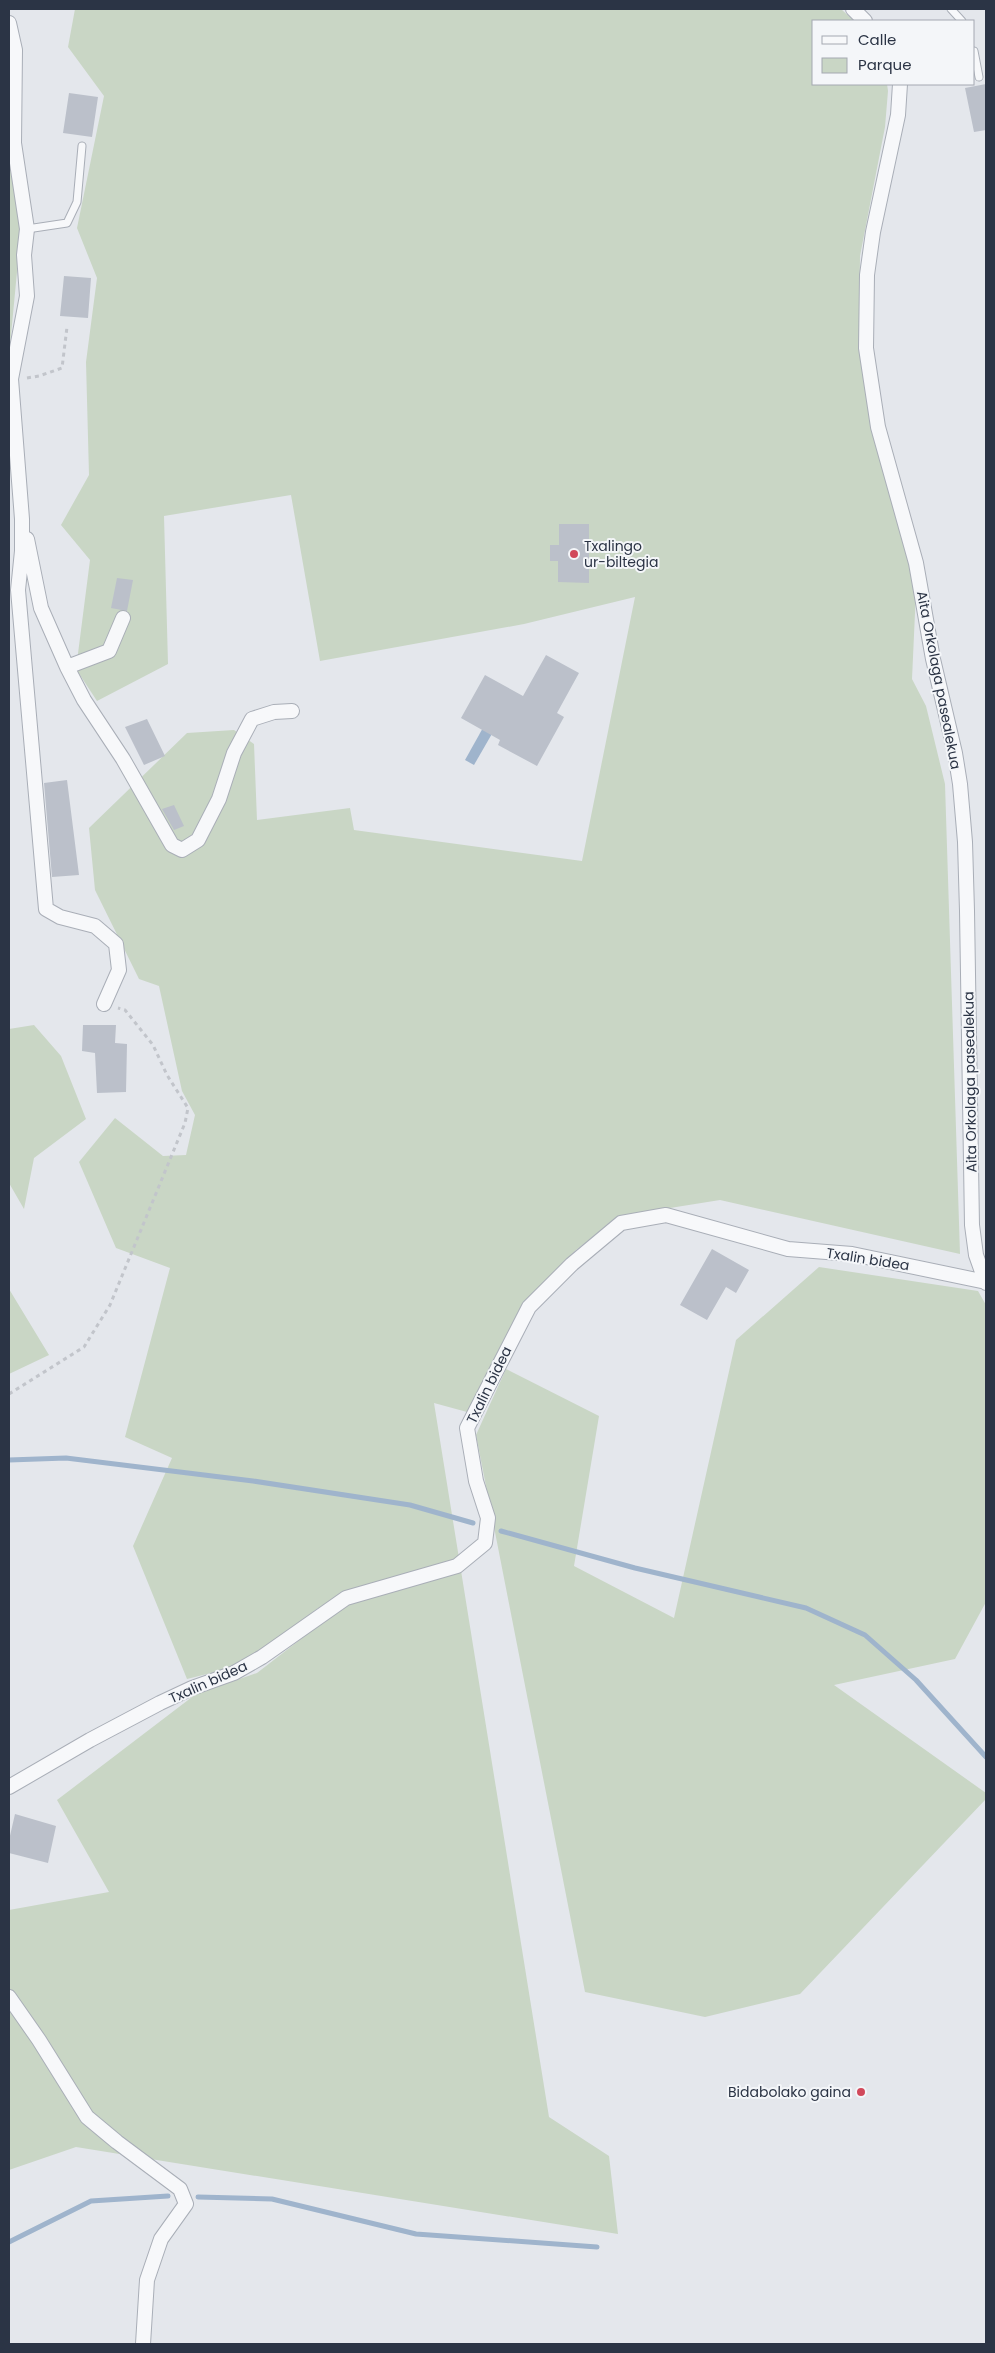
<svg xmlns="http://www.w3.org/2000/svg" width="995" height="2353" font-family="Poppins,sans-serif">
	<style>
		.green { fill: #c9d6c5 }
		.water { fill: #9fb4cc }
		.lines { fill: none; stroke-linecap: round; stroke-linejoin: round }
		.stream { stroke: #9fb4cc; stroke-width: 5 }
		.building { fill: #bbc0ca }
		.lane-casing { stroke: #a9aeb7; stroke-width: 9 }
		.street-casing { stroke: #a9aeb7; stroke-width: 16 }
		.path { stroke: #c2c5cb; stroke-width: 3; stroke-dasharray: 4 4; stroke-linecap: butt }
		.lane { stroke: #f7f8fa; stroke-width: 7 }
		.street { stroke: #f7f8fa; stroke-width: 14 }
		.poi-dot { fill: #d1495b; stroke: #f4f6f9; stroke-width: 2 }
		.labels { text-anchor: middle; stroke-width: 4; stroke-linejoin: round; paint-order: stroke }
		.poi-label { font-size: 14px; fill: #2b3445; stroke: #f4f6f9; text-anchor: start }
		.street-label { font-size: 14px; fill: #2b3445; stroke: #f4f6f9 }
	</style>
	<rect width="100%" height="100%" fill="#e4e7ec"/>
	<path class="green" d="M 75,9 L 841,9 L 854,21 L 814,21 L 814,84 L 887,84 L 888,91 L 885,127 L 860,256 L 859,346 L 870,421 L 890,487 L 916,591 L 912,679 L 926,706 L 945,784 L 960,1254 L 720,1200 L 620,1216 L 576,1250 L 527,1300 L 467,1412 L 434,1403 L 549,2117 L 609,2156 L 618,2234 L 76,2147 L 9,2170 L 9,1910 L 109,1892 L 57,1800 L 196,1694 L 257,1673 L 328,1618 L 318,1608 L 273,1645 L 231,1668 L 187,1679 L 133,1546 L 172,1458 L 125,1437 L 170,1268 L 116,1248 L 79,1162 L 115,1118 L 163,1156 L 186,1155 L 195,1115 L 182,1091 L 159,986 L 139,979 L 95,890 L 89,828 L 187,733 L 234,730 L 254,744 L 257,820 L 350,808 L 354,830 L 582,861 L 635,597 L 524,624 L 320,661 L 291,495 L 164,516 L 168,664 L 97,701 L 76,669 L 90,560 L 61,525 L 89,475 L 86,362 L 97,278 L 77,228 L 104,96 L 68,47 Z
		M 9,114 L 21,230 L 9,356 Z
		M 34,1025 L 61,1056 L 86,1119 L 34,1158 L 24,1209 L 9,1183 L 9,1029 Z
		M 819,1267 L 978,1291 L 986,1305 L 986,1602 L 955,1659 L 834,1685 L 986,1793 L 986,1799 L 800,1994 L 705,2017 L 585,1992 L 476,1435 L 506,1369 L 599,1416 L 574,1566 L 674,1618 L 736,1340 Z
		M 9,1289 L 49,1355 L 9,1374 Z"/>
	<path class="water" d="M 484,726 L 493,732 L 474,765 L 465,760 Z"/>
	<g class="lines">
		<path class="stream" d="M 9,1460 L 66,1458 L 253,1481 L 410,1505 L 473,1523
			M 501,1531 L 635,1568 L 806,1608 L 865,1635 L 916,1680 L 986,1757
			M 198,2197 L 272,2199 L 416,2234 L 597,2247
			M 9,2242 L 91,2201 L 168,2196"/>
	</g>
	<path class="building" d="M 986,84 L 986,130 L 974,132 L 965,88 Z
		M 69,93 L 98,97 L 92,137 L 63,133 Z
		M 64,276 L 91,278 L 88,318 L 60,316 Z
		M 559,524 L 589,524 L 589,583 L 558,582 L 558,561 L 550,561 L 550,545 L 559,545 Z
		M 117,578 L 133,580 L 127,611 L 111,608 Z
		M 546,655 L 579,673 L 557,713 L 564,717 L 537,766 L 498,745 L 500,740 L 461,718 L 485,675 L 523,696 Z
		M 147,719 L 165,756 L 144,765 L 125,727 Z
		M 67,780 L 79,875 L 52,877 L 44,783 Z
		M 174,805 L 184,826 L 174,830 L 162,809 Z
		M 83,1025 L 116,1025 L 115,1043 L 127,1044 L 126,1092 L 97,1093 L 95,1053 L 82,1051 Z
		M 712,1249 L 749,1270 L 736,1293 L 726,1287 L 707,1320 L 680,1305 Z
		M 15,1814 L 56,1826 L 48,1863 L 9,1853 L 9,1840 Z"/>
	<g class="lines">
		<defs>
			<path id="lane" d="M 951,9 L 962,21
				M 974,51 L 979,77
				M 27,229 L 67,223 L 77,202 L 82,146"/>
			<path id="street" d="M 853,9 L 865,21
				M 9,23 L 15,50 L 14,143 L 27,229 L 24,255 L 27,296 L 11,379 L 22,519 L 22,551 L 18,590 L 46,909 L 60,917 L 95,926 L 116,944 L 119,970 L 104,1004
				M 900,84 L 898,115 L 873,232 L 867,275 L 866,348 L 878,427 L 916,563 L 933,659 L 955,753 L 960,784 L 965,842 L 967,911 L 972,1225 L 976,1255 L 986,1283
				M 27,539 L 41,608 L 67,667 L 84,700 L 123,759 L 172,845 L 182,850 L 198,840 L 219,799 L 234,753 L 252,719 L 274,712 L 292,711
				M 67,667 L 109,651 L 123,618
				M 9,1787 L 90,1740 L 160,1703 L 192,1688 L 234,1673 L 262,1657 L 346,1598 L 457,1566 L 485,1543 L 488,1518 L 476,1481 L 467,1428 L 529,1307 L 572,1264 L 621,1223 L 666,1215 L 788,1249 L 852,1254 L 986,1282
				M 9,1997 L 39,2040 L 87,2117 L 117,2142 L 180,2189 L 186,2204 L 161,2239 L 147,2280 L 143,2344"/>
		</defs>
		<use href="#lane" class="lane-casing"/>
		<use href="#street" class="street-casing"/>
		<path class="path" d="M 27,378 L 39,376 L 62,368 L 67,327
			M 9,1394 L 84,1347 L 110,1305 L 185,1123 L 188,1108 L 167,1075 L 153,1045 L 125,1010 L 118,1008"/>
		<use href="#lane" class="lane"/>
		<use href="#street" class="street"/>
	</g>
	<g class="poi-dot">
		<circle cx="574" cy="554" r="5"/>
		<circle cx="861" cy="2092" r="5"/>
	</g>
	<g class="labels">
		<g class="poi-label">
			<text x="584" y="551">Txalingo<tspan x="584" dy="16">ur-biltegia</tspan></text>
			<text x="851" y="2097" text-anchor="end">Bidabolako gaina</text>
		</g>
		<g class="street-label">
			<text transform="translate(939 680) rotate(79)" y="5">Aita Orkolaga pasealekua</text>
			<text transform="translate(970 1082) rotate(-91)" y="5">Aita Orkolaga pasealekua</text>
			<text transform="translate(868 1259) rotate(9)" y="5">Txalin bidea</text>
			<text transform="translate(489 1385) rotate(-64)" y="5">Txalin bidea</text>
			<text transform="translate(208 1682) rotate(-24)" y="5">Txalin bidea</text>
		</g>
	</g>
	<rect width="995" height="2353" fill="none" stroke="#2b3445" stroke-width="20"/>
	<rect x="812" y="20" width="162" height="65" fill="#f4f6f9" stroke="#a4a8b1"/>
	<rect x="822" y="36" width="25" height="8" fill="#f7f8fa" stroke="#a4a8b1"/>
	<text x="858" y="45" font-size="15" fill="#2b3445">Calle</text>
	<rect x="822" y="58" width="25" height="15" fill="#c9d6c5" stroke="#a4a8b1"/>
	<text x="858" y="70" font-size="15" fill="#2b3445">Parque</text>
</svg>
